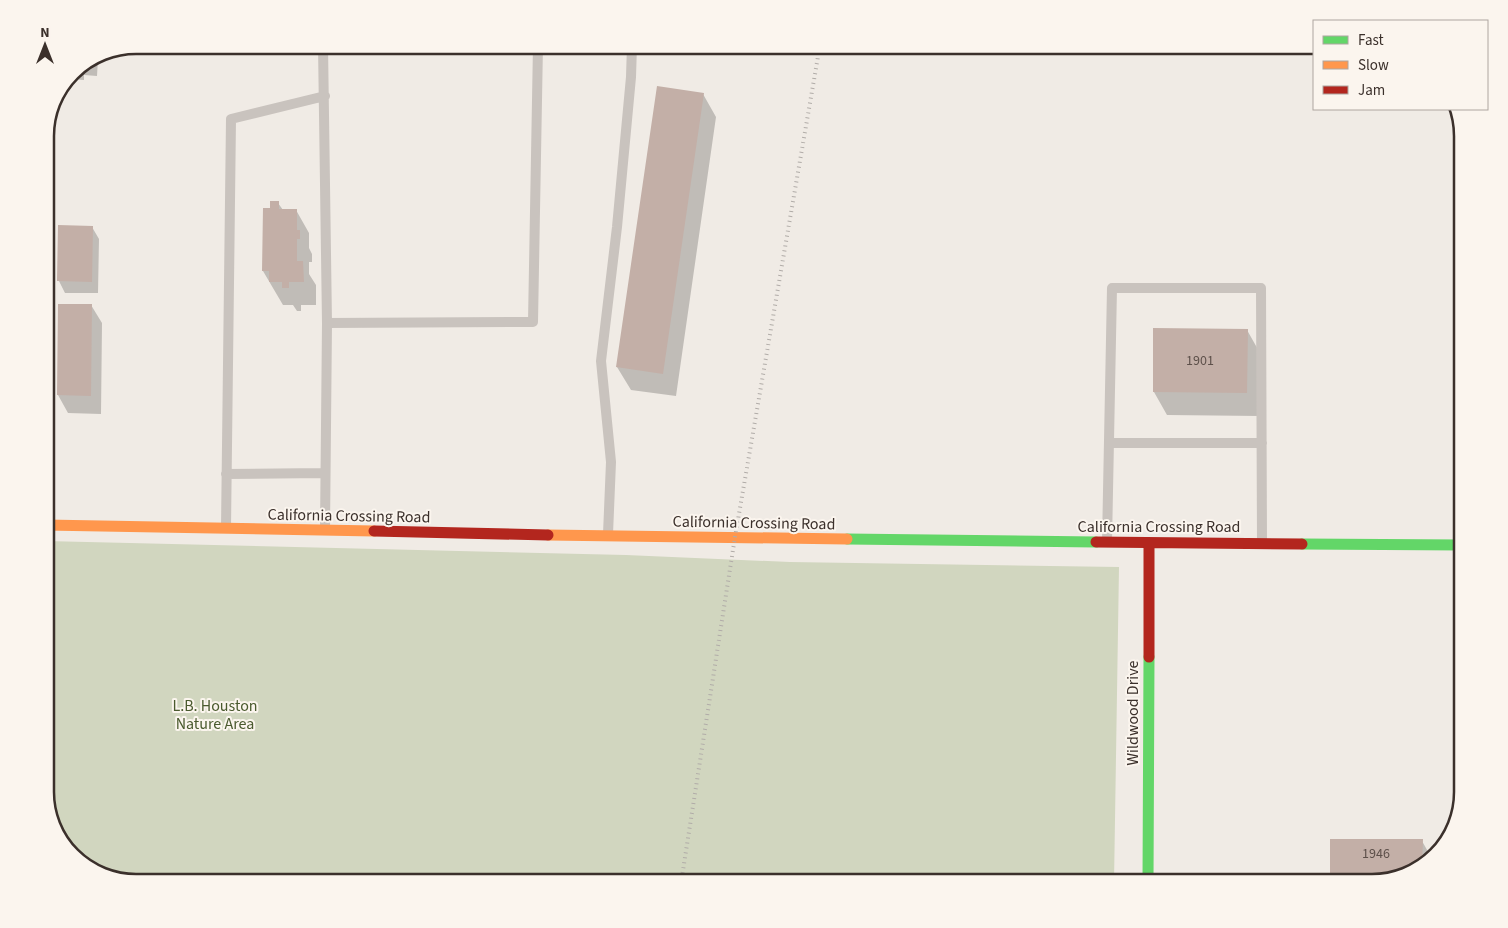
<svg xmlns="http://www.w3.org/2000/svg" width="1508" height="928" font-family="'Source Sans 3',sans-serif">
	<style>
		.green { fill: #d1d6bf }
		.shadow { fill: #0003 }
		.building { fill: #c3afa7 }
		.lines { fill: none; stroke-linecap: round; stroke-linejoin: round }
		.lane { stroke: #c9c3be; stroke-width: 10 }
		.fast { stroke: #63d668; stroke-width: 11 }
		.slow { stroke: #ff974d; stroke-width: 11 }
		.jam { stroke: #b3261e; stroke-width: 11 }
		.rail { stroke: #b1aca8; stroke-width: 4; stroke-dasharray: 1 4; stroke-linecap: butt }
		.labels { text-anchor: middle; stroke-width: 4; stroke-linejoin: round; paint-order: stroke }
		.number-label { font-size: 14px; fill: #5d504a }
		.street-label { font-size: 16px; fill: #3b302b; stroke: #fbf5ee }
		.park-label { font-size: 16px; fill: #4a5a2e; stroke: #fbf5ee }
		.rim { fill: none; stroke: #3b302b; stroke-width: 2.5 }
	</style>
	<rect width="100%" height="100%" fill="#f0ebe5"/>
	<path class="green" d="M 45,541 L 626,555 L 790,562 L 1119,567 L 1114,883 L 136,883 L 90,871 L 57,838 L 45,798 Z"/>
	<path class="shadow" d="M 96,55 L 98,59 L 97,76 L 84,75 L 84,80 L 68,79 L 72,71 Z
		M 703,94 L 716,117 L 676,396 L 631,390 L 617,367 Z
		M 278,203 L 283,210 L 296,210 L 309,233 L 309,248 L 312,254 L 312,262 L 309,262 L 309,274 L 316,285 L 316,305 L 301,305 L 301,311 L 297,311 L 293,305 L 283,305 L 263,271 L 271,210 Z
		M 92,227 L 99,239 L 98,293 L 65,293 L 59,281 Z
		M 60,305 L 91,305 L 102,323 L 101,414 L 68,413 L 58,395 Z
		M 1247,330 L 1260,353 L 1260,416 L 1167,415 L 1154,392 Z
		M 1422,841 L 1431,857 L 1418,871 L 1372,883 L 1331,883 Z"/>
	<path class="building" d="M 91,58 L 91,64 L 83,64 Z
		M 657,86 L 704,93 L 663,374 L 616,367 Z
		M 270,201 L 279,201 L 279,209 L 297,209 L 297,230 L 300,230 L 300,239 L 297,239 L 297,261 L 303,261 L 304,282 L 289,282 L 289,288 L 282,288 L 282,282 L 269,282 L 269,271 L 262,271 L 263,208 L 270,208 Z
		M 58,225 L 93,226 L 92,282 L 57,281 Z
		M 58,304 L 92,304 L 91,396 L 57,395 Z
		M 1153,328 L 1248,329 L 1247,393 L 1153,392 Z
		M 1330,839 L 1423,839 L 1422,866 L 1418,871 L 1372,883 L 1330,883 Z"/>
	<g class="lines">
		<path class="lane" d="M 323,45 L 327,323 L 325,529
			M 327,323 L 533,322 L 538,45
			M 1109,443 L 1262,443
			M 226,474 L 324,473
			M 226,528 L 231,119 L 325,96
			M 608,534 L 611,462 L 601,361 L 617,227 L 631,77 L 632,45
			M 1107,542 L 1112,288 L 1261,288 L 1262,542"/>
		<path class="fast" d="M 847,539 L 1096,542
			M 1302,544 L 1463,545
			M 1148,883 L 1149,657"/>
		<path class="slow" d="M 45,525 L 374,531
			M 548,535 L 847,539"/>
		<path class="jam" d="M 374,531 L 548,535
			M 1096,542 L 1302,544
			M 1149,657 L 1149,543"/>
		<path class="rail" d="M 681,883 L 735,537 L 820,45"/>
	</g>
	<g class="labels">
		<g class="number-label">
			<text x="1200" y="365">1901</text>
			<text x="1376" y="858">1946</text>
		</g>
		<g class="street-label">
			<text transform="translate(349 515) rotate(1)" y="6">California Crossing Road</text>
			<text transform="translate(754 522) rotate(1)" y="6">California Crossing Road</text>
			<text x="1159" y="532">California Crossing Road</text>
			<text transform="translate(1132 713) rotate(-90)" y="6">Wildwood Drive</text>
		</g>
		<g class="park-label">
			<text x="215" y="711">L.B. Houston<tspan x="215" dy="18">Nature Area</tspan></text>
		</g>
	</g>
	<path d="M0 0H1508V928H0ZM136 54H1372A82 82 0 0 1 1454 136V792A82 82 0 0 1 1372 874H136A82 82 0 0 1 54 792V136A82 82 0 0 1 136 54Z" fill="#fbf5ee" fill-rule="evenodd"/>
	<path class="rim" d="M136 54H1372A82 82 0 0 1 1454 136V792A82 82 0 0 1 1372 874H136A82 82 0 0 1 54 792V136A82 82 0 0 1 136 54Z"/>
	<rect x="1313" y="20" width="175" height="90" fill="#fbf5ee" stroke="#aea6a0"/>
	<rect x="1323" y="36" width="25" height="8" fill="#63d668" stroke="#aea6a0"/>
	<text x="1358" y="45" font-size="15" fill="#3b302b">Fast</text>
	<rect x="1323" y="61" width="25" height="8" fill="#ff974d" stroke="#aea6a0"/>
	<text x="1358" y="70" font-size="15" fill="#3b302b">Slow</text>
	<rect x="1323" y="86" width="25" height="8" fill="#b3261e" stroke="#aea6a0"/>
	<text x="1358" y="95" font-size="15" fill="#3b302b">Jam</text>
	<g transform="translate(45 45)" stroke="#fbf5ee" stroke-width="4" paint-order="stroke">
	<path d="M0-4L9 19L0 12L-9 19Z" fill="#3b302b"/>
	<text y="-8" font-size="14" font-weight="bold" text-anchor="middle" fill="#3b302b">N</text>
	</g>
</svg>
